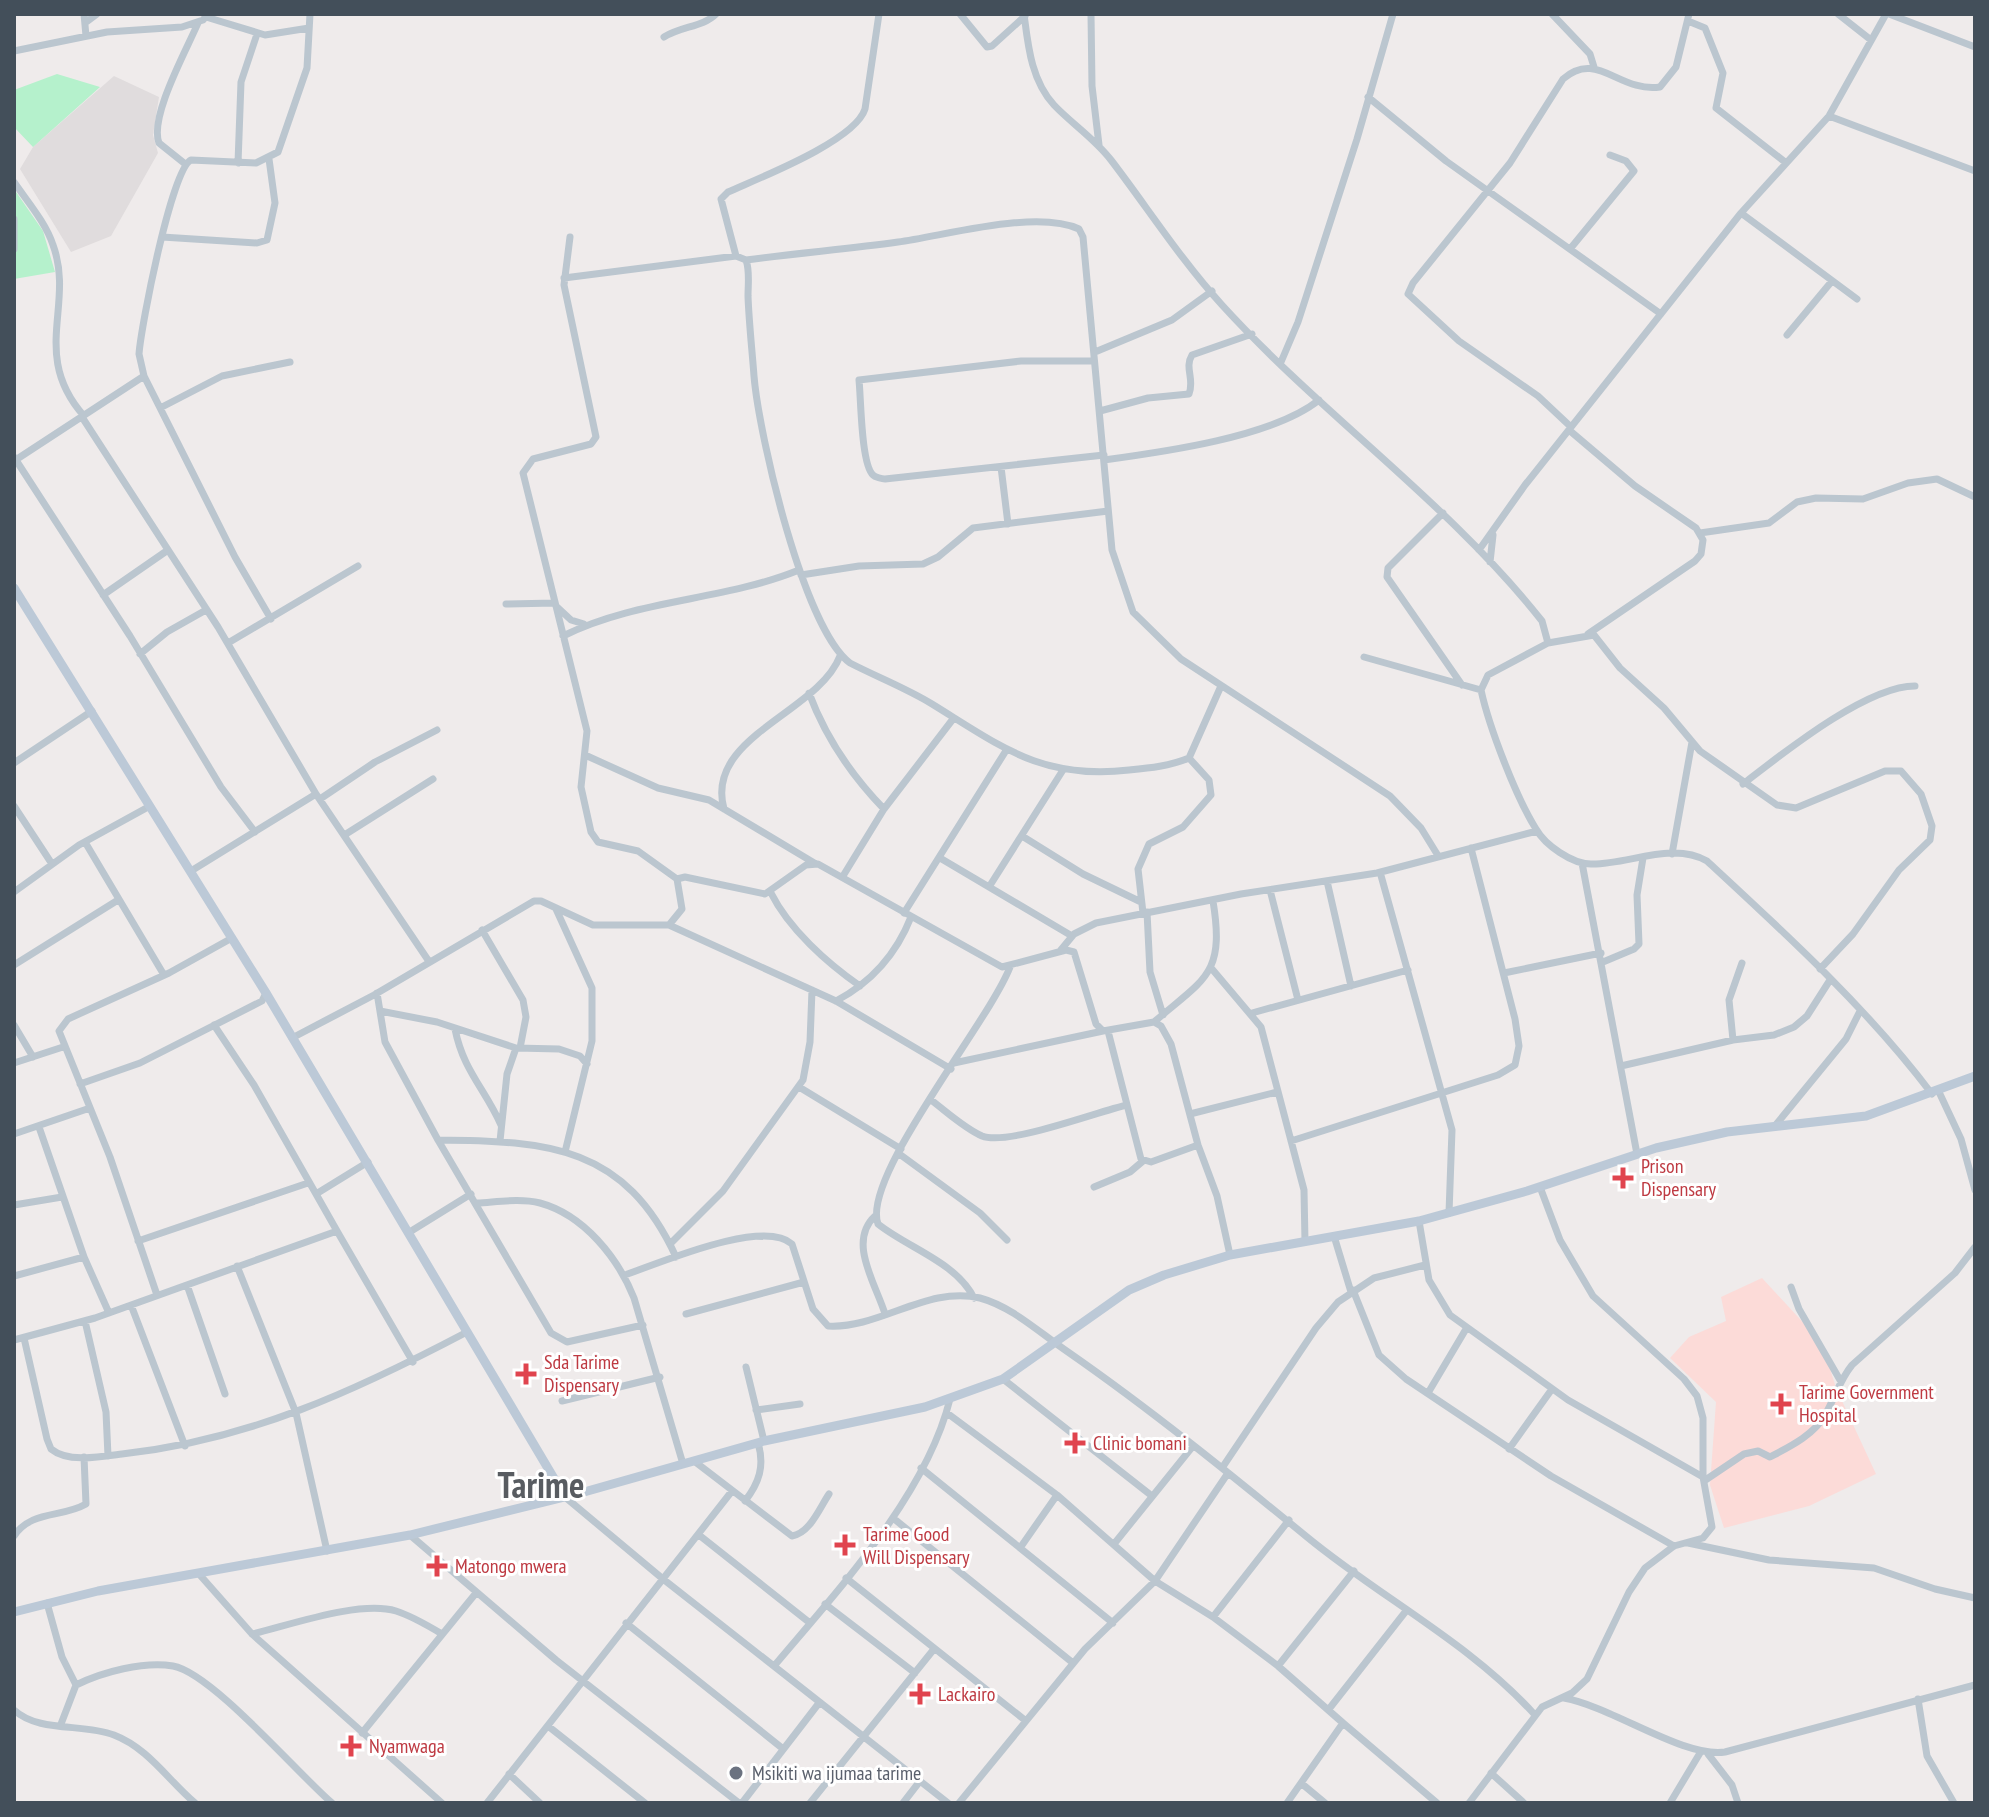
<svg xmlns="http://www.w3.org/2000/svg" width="1989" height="1817" font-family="'PT Sans Narrow',sans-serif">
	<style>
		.education { fill: #e0dcdd }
		.medical { fill: #fcdbd8 }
		.grass { fill: #b5f1cc }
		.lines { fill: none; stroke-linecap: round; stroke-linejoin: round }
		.street { stroke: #bbc6cf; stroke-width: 7 }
		.secondary { stroke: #bcc9d7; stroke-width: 9 }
		.health-dot { fill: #e0444e; stroke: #fff; stroke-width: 3 }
		.worship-dot { fill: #6b7280; stroke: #fff; stroke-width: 3 }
		.labels { text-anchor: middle; stroke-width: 6; stroke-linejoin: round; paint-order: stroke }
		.health-label { font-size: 20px; fill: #be3a42; stroke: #fff; text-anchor: start }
		.worship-label { font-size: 20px; fill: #5b616d; stroke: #fff; text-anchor: start }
		.town-label { font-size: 36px; font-weight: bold; fill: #585c61; stroke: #fff }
	</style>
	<rect width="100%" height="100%" fill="#efebeb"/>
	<path class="education" d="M 114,76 L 159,97 L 153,135 L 158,153 L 111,236 L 71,252 L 20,169 L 33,147 Z"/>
	<path class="medical" d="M 1762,1278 L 1822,1343 L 1836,1388 L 1876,1474 L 1809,1506 L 1724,1528 L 1710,1485 L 1716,1402 L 1670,1358 L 1689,1337 L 1726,1321 L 1721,1297 Z"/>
	<path class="grass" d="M 57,74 L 100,87 L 33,147 L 14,127 L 14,90 Z
		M 14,189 L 43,231 L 55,272 L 14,279 Z"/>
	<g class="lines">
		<path class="street" d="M 84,14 L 86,36
			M 960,14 L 987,47 L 992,46 L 1025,16
			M 1024,14 C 1028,45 1031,80 1054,105 C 1072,124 1094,138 1111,160 C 1147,207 1181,260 1222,305 C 1323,416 1449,503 1542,621 L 1548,643 L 1488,675 L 1481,690 C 1489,727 1516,797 1536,829 C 1545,845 1572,864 1591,864 C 1628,865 1672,841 1707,861 C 1786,934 1867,1008 1932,1094
			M 1091,14 L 1092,86 L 1099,145
			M 1552,14 L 1590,54 L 1594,67
			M 1838,14 L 1871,40
			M 1889,14 L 1975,47
			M 206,17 L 265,35 L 309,28
			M 1688,21 L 1705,28 L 1723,73 L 1716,108 L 1785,162
			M 85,23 L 97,14
			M 664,37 C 682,26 703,27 716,14
			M 14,51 L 107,32 L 182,27 L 203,20 L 208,14
			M 1368,97 L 1446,161 L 1661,314
			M 1829,116 L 1975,171
			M 184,163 L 159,143 C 149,117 187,49 198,23
			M 238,163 L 241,82 L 257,34
			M 14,182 C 27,201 46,223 53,245 C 75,305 30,355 84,416
			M 1741,213 L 1857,299
			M 14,219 L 14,249
			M 162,237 L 257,243 L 267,240 L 275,203 L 269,159
			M 570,237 L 564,285 L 596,437 L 591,444 L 533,459 L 523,473 L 587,731 L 581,787 L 591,832 L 598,842 L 638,851 L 677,879
			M 1570,249 L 1634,171 L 1626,161 L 1610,155
			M 736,256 L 721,199 L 728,192 C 759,178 855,141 865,109 L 879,14
			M 746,260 C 797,253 848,249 898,242 C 944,236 1036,209 1079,229 L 1083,237 L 1112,550 L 1133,612 L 1181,659 L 1390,796 L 1421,828 L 1437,854
			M 564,278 L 736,256 L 746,260 C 750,271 748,284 748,296 C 749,323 752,349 754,376 C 759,436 804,629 850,663 C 877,677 906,688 932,704 C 1002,747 1042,780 1129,770 C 1150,768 1170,766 1189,758 L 1221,686
			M 1787,335 L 1832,281
			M 1095,352 L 1172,320 L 1212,291
			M 1094,361 L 1021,361 L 859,380 C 861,398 861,464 873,475 C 875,477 882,479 885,479 L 1104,455
			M 1281,362 L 1298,322 L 1357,139 L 1393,14
			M 162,407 L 222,376 L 290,362
			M 1100,411 L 1148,398 L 1189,394 C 1195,379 1184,368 1192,355 L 1252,334
			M 82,417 L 218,627 L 316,794 L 428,960
			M 1571,427 L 1538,396 L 1459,341 L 1408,294 L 1413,283 L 1510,163 L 1563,79 C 1597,49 1619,93 1660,87 L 1676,67 L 1689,14
			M 1569,430 L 1635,486 L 1696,528 L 1703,540 L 1701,554 L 1695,561 L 1588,634
			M 14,457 L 130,636 L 221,787 L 255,832
			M 1104,460 C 1163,452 1273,437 1319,400
			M 14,461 L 144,376
			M 1001,467 L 1008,524
			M 1443,513 L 1388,568 L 1387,577 L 1462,685
			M 1700,533 L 1769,523 L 1797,502 L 1816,498 L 1863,499 L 1908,483 L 1937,479 L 1975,497
			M 1479,550 L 1525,485 L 1741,213 L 1829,116 L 1886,14
			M 1490,562 L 1493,535
			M 801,575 L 859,566 L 923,564 L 938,557 L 973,528 L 1108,511
			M 103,595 L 168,550
			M 506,604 L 555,603
			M 556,606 L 571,620 L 584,624
			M 271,619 L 235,557 L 144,376 L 139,354 C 141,326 172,168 191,160 L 256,163 L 278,152 L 307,68 L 310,14
			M 563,636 C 637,599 723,601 799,570
			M 228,643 L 358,566
			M 1548,643 L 1594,635 L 1620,668 L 1664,708 L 1700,751 L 1777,805 L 1796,808 L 1885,771 L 1901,771 L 1921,794 L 1932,826 L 1930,840 L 1899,870 L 1853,934 L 1820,969
			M 140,654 L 167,632 L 206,610
			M 1364,657 L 1481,690
			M 809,693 C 825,736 852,776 884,809
			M 585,755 L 658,788 L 709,800 L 816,864
			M 14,763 L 92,711
			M 1743,784 C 1782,754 1866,686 1915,686
			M 320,799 L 375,762 L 437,730
			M 14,806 L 52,864
			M 724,809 C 704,737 818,713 840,656
			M 346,834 L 433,779
			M 1022,836 L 1083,874 L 1141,902
			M 85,842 L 164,975
			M 1672,854 L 1692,742
			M 940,858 L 1072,936
			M 1582,863 L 1637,1154
			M 191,871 L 316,794
			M 1380,872 L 1452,1130 L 1449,1213
			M 843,876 L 884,809 L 953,719
			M 1327,881 L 1351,986
			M 989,887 L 1063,770
			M 1270,890 L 1298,1000
			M 14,892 L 79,845 L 150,806
			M 771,893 C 789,929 827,963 860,986
			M 556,909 L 592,988 L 592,1041 L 565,1152
			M 1147,912 L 1150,972 L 1163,1015
			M 904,913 L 1007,749
			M 1143,913 L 1138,869 L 1149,844 L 1183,827 L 1211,795 L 1209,780 L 1189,758
			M 669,925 L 836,1001 L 951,1069
			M 482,930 L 523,1000 L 526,1017 L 520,1048
			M 1060,951 L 1074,934 L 1096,923 L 1241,894 L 1377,873 L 1537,831
			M 1603,962 L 1634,949 L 1639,944 L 1637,895 L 1643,858
			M 14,965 L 118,900
			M 1212,969 L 1261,1027 L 1304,1190 L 1305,1242
			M 1504,973 L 1601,953
			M 377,993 L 385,1042 L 438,1140 L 551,1333 L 567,1342 L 643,1325
			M 836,1001 C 872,982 896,955 911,917
			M 380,1011 L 437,1022 L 516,1048 L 559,1049 L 580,1056 L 587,1064
			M 1252,1013 L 1408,970
			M 1154,1022 C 1205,978 1225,975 1213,901
			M 14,1025 L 33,1057
			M 214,1025 L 254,1085 L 316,1194
			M 455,1029 C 463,1070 485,1089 501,1125
			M 1108,1031 L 1141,1159 L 1151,1162 L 1198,1145
			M 292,1038 L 374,995 L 534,901 L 541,901 L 593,925 L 669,925 L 682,909 L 677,879 L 685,877 L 765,894 L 806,865 L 818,864 L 1002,967 L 1066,950 L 1074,952 L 1096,1024 L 1103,1031 L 1154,1022 L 1161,1026 L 1171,1044 L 1198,1145 L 1217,1196 L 1230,1255
			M 1733,1040 L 1729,1000 L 1742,963
			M 14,1063 L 63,1047
			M 954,1063 L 1103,1031
			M 1621,1066 L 1733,1040 L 1774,1035 L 1794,1027 L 1807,1016 L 1830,980
			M 80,1084 L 140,1063 L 262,1001 L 266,993
			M 799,1087 L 901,1149
			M 1939,1092 L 1961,1139 L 1975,1190
			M 931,1100 C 947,1112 964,1128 982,1136 C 1008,1146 1096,1112 1127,1105
			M 1190,1114 L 1277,1092
			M 39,1127 L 84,1257 L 109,1313
			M 1774,1127 L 1846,1039 L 1860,1011
			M 14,1134 L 90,1108
			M 438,1140 C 549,1141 625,1146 676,1257
			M 500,1141 L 507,1074 L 516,1048
			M 1291,1141 L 1498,1075 L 1515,1065 L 1519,1046 L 1515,1019 L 1471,848
			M 898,1153 L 980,1213 L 1007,1240
			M 1094,1187 L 1130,1172 L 1143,1161
			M 477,1203 C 497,1202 520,1198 540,1203 C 584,1215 618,1258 634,1298 L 683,1464
			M 14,1205 L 62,1197
			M 875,1216 C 847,1242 876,1284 885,1314
			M 1419,1221 L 1429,1280 L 1450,1315 L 1568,1400 L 1703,1477
			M 337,1231 L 413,1362
			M 408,1233 L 471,1194
			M 1334,1236 L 1351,1292
			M 138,1241 L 308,1183
			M 670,1244 L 723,1191 L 803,1080 L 810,1042 L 812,990
			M 237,1266 L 296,1413 L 327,1551
			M 625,1275 C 660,1263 763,1218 792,1244 L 813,1309 L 828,1326 C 880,1329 928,1285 980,1298 C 1013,1307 1041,1334 1068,1352 C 1150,1409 1229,1473 1307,1537 C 1381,1598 1470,1643 1535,1715
			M 14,1276 L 84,1257
			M 187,1285 L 225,1394
			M 1791,1287 L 1799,1309 L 1840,1380
			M 1353,1290 L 1379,1355 L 1406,1379 L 1551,1476 L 1674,1546
			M 157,1295 L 110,1157 L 59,1031 L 68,1019 L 169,973 L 232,938
			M 974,1298 C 956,1262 908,1248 878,1224 C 861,1177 989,1022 1010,967
			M 131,1305 L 185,1446
			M 686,1314 L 804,1282
			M 85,1321 L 106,1412 L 108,1456
			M 24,1338 L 47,1439 L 51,1449 C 68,1463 100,1457 122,1454 C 249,1440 355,1391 467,1332
			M 14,1340 L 95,1318 L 337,1231 L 316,1194 L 368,1162
			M 746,1367 L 764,1441
			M 1003,1379 L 1152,1496
			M 1428,1393 L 1466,1329
			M 562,1401 L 660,1377
			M 756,1410 L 800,1404
			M 947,1413 L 1057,1495 L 1155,1581 L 1213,1617 L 1278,1666 L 1343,1723 L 1287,1803
			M 1509,1449 L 1552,1389
			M 694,1461 L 792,1536 C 810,1533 819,1509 829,1494
			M 921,1468 L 1113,1623
			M 1222,1468 L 1316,1328 L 1338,1302 L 1374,1278 L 1425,1265
			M 1704,1481 L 1744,1454 L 1758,1451 L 1770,1457 C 1789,1447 1814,1435 1825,1415 C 1835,1398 1839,1381 1852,1365 L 1955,1273 L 1975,1247
			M 565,1497 L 663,1579 L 948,1803
			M 745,1501 C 759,1483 765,1466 758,1443
			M 893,1518 L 1073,1663
			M 410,1535 L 556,1660 L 739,1803
			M 699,1535 L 810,1623
			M 14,1536 C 31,1510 62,1518 86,1504 L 84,1457
			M 1688,1543 L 1769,1560 L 1874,1568 L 1935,1589 L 1975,1598
			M 1114,1544 L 1193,1446
			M 1020,1548 L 1057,1495
			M 199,1574 L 252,1634 L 442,1803
			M 846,1578 L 1026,1721
			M 47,1603 L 62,1657 L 76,1685
			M 825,1604 L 915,1673
			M 1213,1617 L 1289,1520
			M 626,1623 L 782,1748
			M 252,1634 C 290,1625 360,1600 396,1611 C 412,1616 427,1625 442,1634
			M 774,1666 C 837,1591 926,1496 950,1399
			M 1278,1666 L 1354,1571
			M 1564,1698 C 1613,1707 1683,1758 1725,1752 L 1975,1685
			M 1918,1699 L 1927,1756 L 1954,1803
			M 1329,1709 L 1406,1611
			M 14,1710 C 39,1733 83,1723 114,1735 C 148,1748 168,1780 195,1803
			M 1343,1723 L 1437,1803
			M 61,1724 L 76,1685 C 102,1672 144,1661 173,1666 C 212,1673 298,1774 332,1803
			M 548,1726 L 645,1803
			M 362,1733 L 476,1593
			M 1708,1754 L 1732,1785 L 1738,1803
			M 1491,1773 L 1524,1803
			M 509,1774 L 540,1803
			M 1301,1783 L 1325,1803
			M 487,1803 L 732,1491
			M 742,1803 L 819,1703
			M 810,1803 L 934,1649
			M 903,1803 L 920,1781
			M 959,1803 L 1085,1649 L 1155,1581 L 1228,1473
			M 1469,1803 L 1542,1707 L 1572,1693 L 1587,1679 L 1629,1592 L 1645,1568 L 1674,1546 L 1703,1538 L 1712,1527 L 1703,1477 L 1703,1418 L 1697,1396 L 1684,1379 L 1593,1296 L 1560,1240 L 1540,1187
			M 1670,1803 L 1700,1753"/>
		<path class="secondary" d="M 14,588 L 266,993 L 565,1497
			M 14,1612 L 98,1591 L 410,1535 L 577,1494 L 764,1441 L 925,1407 L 1003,1379 L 1129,1290 L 1164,1275 L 1230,1255 L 1419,1221 L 1527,1191 L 1656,1148 L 1727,1132 L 1866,1116 L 1975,1076"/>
	</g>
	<g class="health-dot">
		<path d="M1619 1166h8v8h8v8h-8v8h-8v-8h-8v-8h8z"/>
		<path d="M522 1362h8v8h8v8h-8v8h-8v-8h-8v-8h8z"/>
		<path d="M1777 1392h8v8h8v8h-8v8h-8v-8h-8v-8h8z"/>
		<path d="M1071 1431h8v8h8v8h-8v8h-8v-8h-8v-8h8z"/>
		<path d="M841 1533h8v8h8v8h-8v8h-8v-8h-8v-8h8z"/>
		<path d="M433 1554h8v8h8v8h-8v8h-8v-8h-8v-8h8z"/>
		<path d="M916 1682h8v8h8v8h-8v8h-8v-8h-8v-8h8z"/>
		<path d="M347 1734h8v8h8v8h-8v8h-8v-8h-8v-8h8z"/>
	</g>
	<circle class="worship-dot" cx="736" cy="1773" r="8"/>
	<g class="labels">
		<g class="health-label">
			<text x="1641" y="1173">Prison<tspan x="1641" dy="23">Dispensary</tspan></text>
			<text x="544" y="1369">Sda Tarime<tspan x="544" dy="23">Dispensary</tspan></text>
			<text x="1799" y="1399">Tarime Government<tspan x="1799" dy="23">Hospital</tspan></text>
			<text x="1093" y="1450">Clinic bomani</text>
			<text x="863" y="1541">Tarime Good<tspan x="863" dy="23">Will Dispensary</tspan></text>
			<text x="455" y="1573">Matongo mwera</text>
			<text x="938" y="1701">Lackairo</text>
			<text x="369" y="1753">Nyamwaga</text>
		</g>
		<g class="worship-label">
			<text x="752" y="1780">Msikiti wa ijumaa tarime</text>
		</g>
		<g class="town-label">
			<text x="541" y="1498">Tarime</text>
		</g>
	</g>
	<rect width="1989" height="1817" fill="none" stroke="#434f5a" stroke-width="32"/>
</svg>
